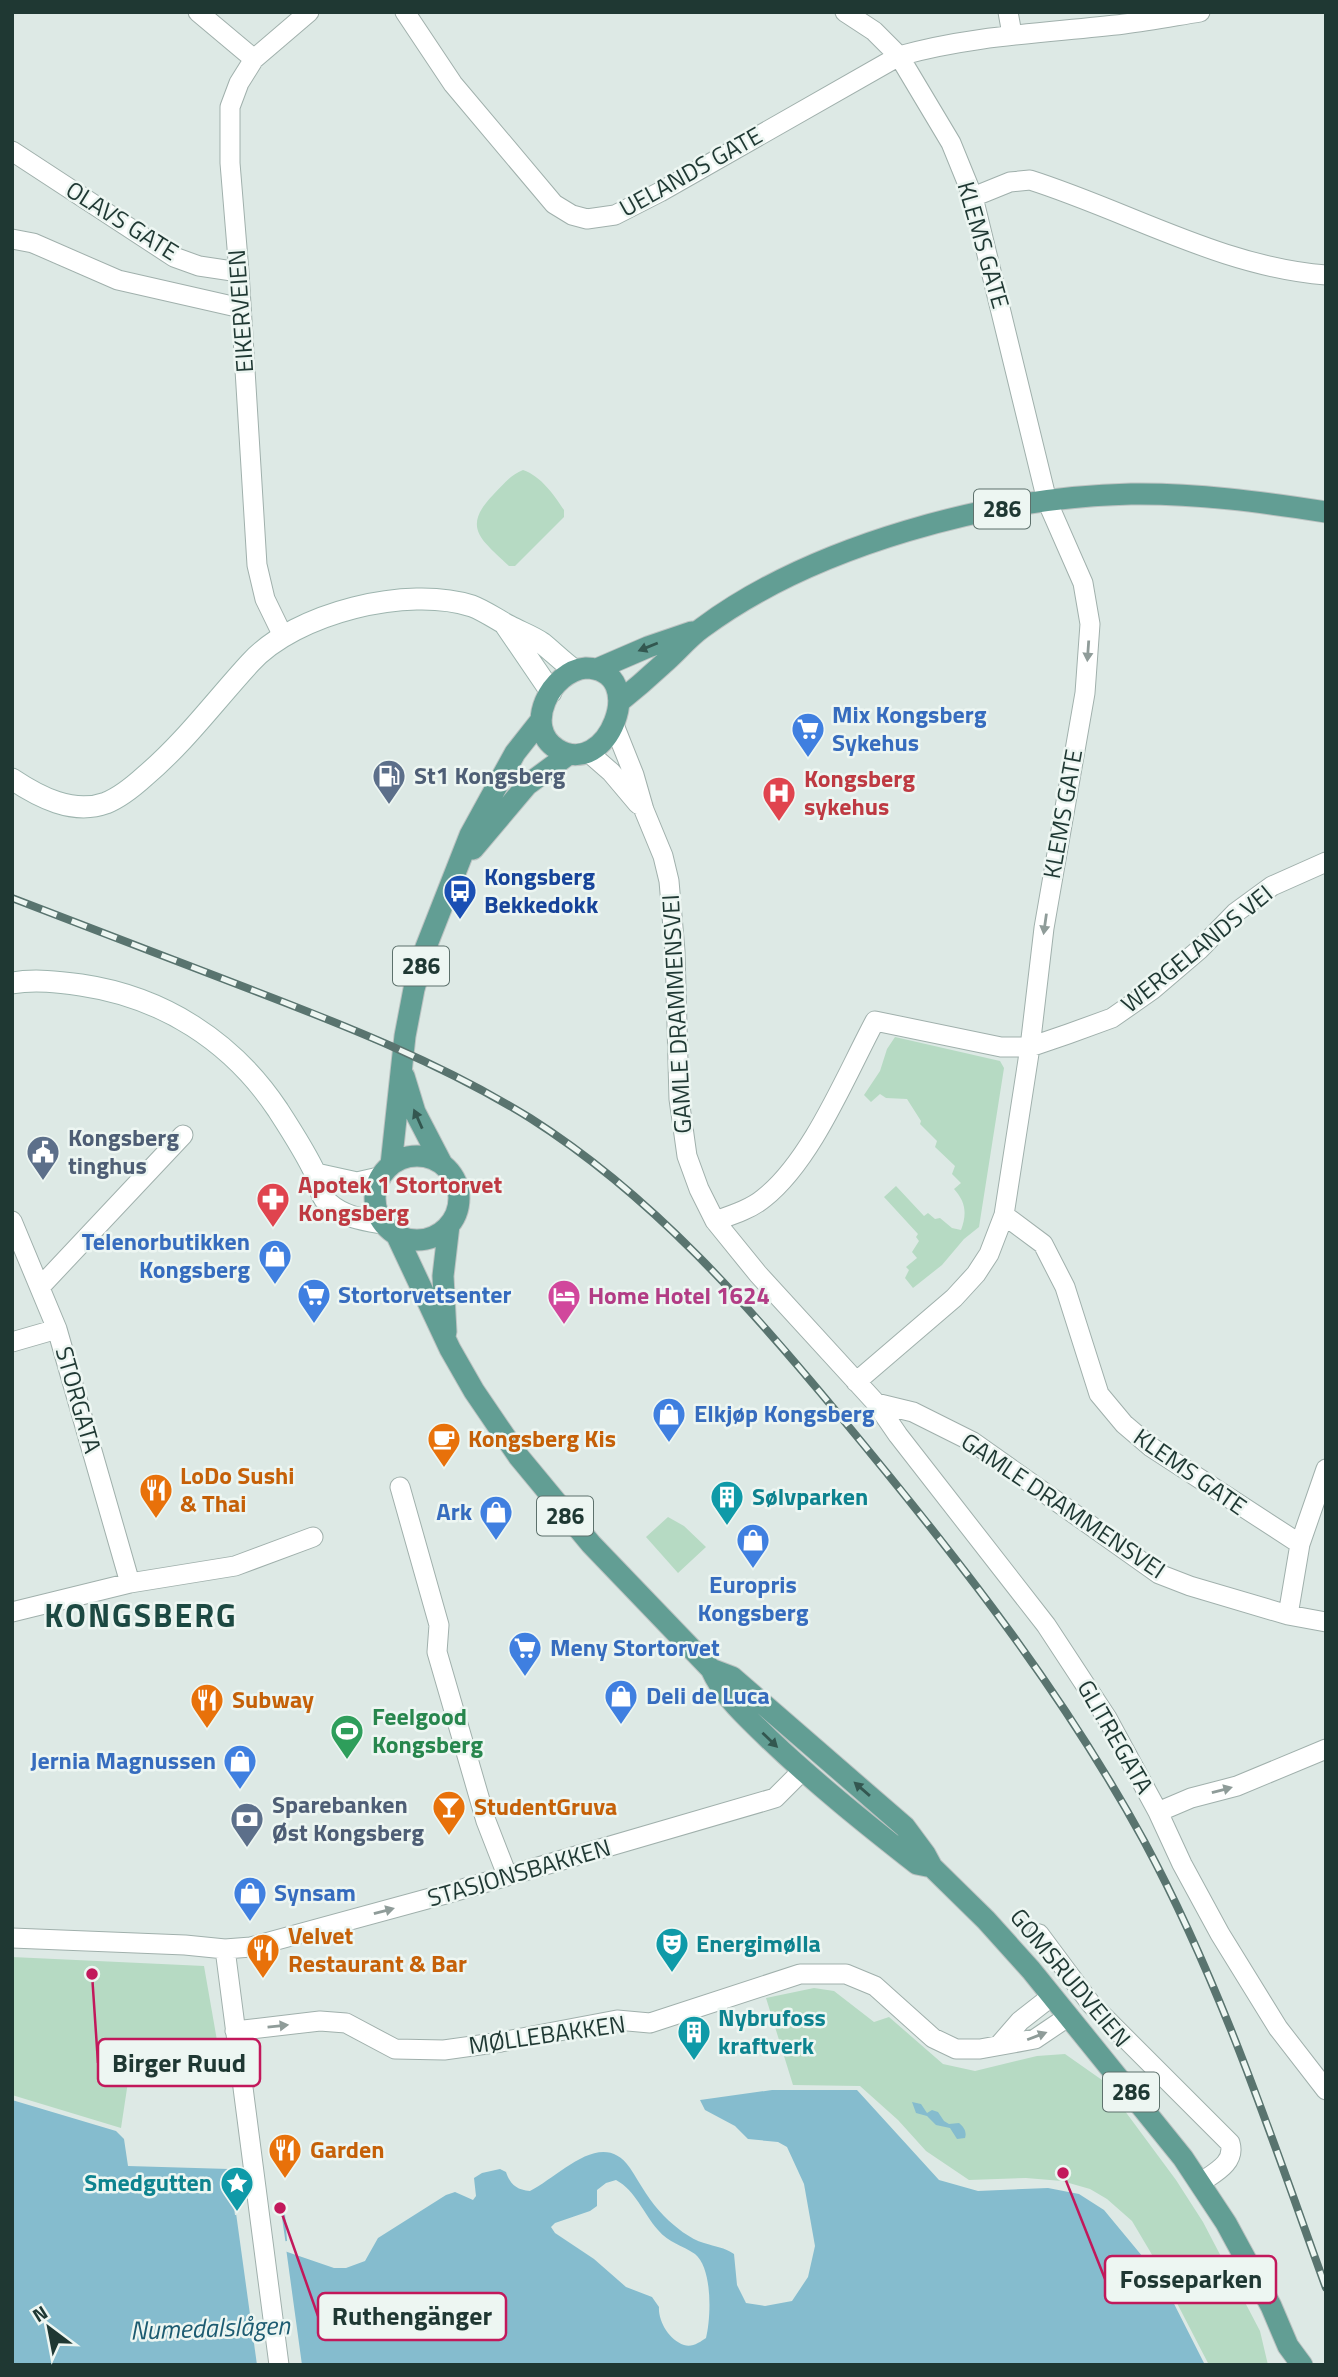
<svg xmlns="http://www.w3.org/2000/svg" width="1338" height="2377" font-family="'Titillium Web',sans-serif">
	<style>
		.green { fill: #b6dac3 }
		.water { fill: #85bcce; fill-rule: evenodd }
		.pier { fill: #dde9e5 }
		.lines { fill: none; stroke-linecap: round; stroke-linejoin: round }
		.minor-casing { stroke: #a0b0ac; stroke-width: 21 }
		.secondary-casing { stroke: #9db4ae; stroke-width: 23 }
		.primary-casing { stroke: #bcc3c2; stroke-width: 23 }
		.minor { stroke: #fff; stroke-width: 19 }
		.secondary { stroke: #fff; stroke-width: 21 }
		.primary { stroke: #629e94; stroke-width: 21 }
		.rail-casing { stroke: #59746f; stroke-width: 8 }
		.rail { stroke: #edf6f2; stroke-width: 5; stroke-dasharray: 16; stroke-linecap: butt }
		.oneway { fill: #335750 }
		.oneway2 { fill: #8f9c99 }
		.labels { text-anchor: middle; stroke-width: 5; stroke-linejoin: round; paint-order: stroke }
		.shield { fill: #edf6f2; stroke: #5d716c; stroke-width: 2 }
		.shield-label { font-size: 23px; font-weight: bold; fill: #1f3833 }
		.street-label { font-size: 24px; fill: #1f3833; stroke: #edf6f2 }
		.shop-label { font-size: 24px; font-weight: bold; fill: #366cbe; stroke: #edf6f2; text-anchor: start }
		.service-label { font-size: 24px; font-weight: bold; fill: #4e5e75; stroke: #edf6f2; text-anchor: start }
		.health-label { font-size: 24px; font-weight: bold; fill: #be3a42; stroke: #edf6f2; text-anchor: start }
		.transit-label { font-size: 24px; font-weight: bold; fill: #164399; stroke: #edf6f2; text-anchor: start }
		.hotel-label { font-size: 24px; font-weight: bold; fill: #b23c85; stroke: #edf6f2; text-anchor: start }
		.food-label { font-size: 24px; font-weight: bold; fill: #c56008; stroke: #edf6f2; text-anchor: start }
		.culture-label { font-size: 24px; font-weight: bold; fill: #0d838f; stroke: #edf6f2; text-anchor: start }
		.leisure-label { font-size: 24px; font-weight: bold; fill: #27864d; stroke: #edf6f2; text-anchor: start }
		.water-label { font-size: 26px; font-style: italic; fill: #1c5b71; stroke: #edf6f2 }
		.district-label { font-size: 32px; font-weight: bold; letter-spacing: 2px; fill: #1c4942; stroke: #edf6f2 }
		.leader { fill: none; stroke: #c2185b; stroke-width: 2.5 }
		.callout-dot { fill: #c2185b; stroke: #edf6f2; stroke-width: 2.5 }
		.callout { fill: #edf6f2; stroke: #c2185b; stroke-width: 2.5 }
		.callout-label { font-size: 26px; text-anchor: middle; font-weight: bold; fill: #1f3833 }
	</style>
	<rect width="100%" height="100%" fill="#dde9e5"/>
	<path class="green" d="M 523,470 C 541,476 554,495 564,510 L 564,517 L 515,566 L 509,566 C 482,540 461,528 493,495 C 503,485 510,475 523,470 Z
		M 895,1037 L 1000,1061 L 1004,1068 L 979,1227 L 964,1239 L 942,1265 L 913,1288 L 905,1278 L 909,1270 L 906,1267 L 917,1258 L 912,1252 L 919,1241 L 916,1237 L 918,1234 L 884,1197 L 896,1186 L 924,1216 L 928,1213 L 935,1219 L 940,1218 L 952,1228 L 961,1230 C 967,1214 966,1202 954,1189 L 961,1183 L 952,1174 L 955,1166 L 935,1147 L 937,1141 L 920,1124 L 921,1121 L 907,1099 L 886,1098 L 880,1094 L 871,1102 L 864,1095 L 880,1071 L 887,1049 Z
		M 668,1517 L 684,1526 L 706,1547 L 678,1573 L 646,1537 Z
		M 12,1957 L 204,1966 L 219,2052 L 131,2062 L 121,2128 L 12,2095 Z
		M 814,1988 L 834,1991 L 874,2022 L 889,2017 L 943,2064 L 975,2071 L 1037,2056 L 1065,2054 L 1102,2080 L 1176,2180 L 1203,2222 L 1260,2331 L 1268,2365 L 1209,2365 L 1151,2253 L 1132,2221 L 1107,2199 L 1090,2189 L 1062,2181 L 1026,2178 L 969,2180 L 926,2151 L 898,2120 L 860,2086 L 793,2085 L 766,1998 Z"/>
	<path class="water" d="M 772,2090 L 857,2090 L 939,2180 L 978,2191 L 1048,2188 L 1079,2194 L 1104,2210 L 1162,2280 L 1205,2365 L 12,2365 L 12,2100 L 116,2131 L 124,2139 L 128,2166 L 229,2169 L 235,2215 L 285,2214 L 287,2241 L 264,2244 L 334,2268 L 346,2268 L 365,2261 L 378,2238 L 446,2195 L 455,2192 L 473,2200 L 476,2196 L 474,2178 L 482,2173 L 500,2169 L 506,2172 C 510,2184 516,2190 530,2191 C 560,2176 602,2127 630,2168 C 641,2185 650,2202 664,2216 C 675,2227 690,2239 704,2243 C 716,2247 724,2247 734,2254 L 737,2285 L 746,2303 L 765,2306 L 792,2301 L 808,2277 L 815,2246 L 804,2184 L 787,2147 L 778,2142 L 748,2139 L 735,2126 L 705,2110 L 700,2100 ZM 616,2180 C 636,2191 643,2213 658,2230 C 669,2243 682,2245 695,2254 C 713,2269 711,2318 706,2338 C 700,2342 692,2348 684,2345 C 669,2340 658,2321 659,2307 L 652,2297 L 626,2287 L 594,2259 L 555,2233 L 551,2227 L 555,2223 L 590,2211 L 597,2206 L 597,2190 L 606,2183 Z
		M 912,2102 L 921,2104 L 927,2113 L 932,2110 L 938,2112 L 944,2121 L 949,2124 L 959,2123 C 964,2127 967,2132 965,2138 L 957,2139 L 950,2128 L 936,2125 L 927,2116 L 916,2113 Z"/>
	<path class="pier" d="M 246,2211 L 281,2211 L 286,2245 L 277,2246 L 286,2248 L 302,2365 L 257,2365 L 236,2213 Z"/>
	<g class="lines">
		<defs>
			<path id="minor" d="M 198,12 L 254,59
				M 405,12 L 453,84 L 554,204 L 572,215 L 587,219 L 615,215 L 660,192 L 899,56 C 973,35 1049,33 1124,24 C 1150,21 1175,16 1200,12
				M 845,12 L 874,31 L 899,56 L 951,143 L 973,197 L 1047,501 L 1083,583 L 1090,624 L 1085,693 L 1044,928 L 1030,1047 L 1004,1215 L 1043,1244 L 1065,1287 L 1099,1394 L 1124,1424 L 1151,1447 L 1300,1544
				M 1008,12 L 1012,34
				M 12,151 L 174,257 L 199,266 L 239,272
				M 973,197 L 1010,182 L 1030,180 C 1128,211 1222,267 1326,275
				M 12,239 L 33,243 L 118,280 L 241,308
				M 283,636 L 265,599 L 257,565 L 239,272 L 230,163 L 230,107 L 239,83 L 254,59 L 309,12
				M 614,725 L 634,775 L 644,810 L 663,856 L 669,881 L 675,951 L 679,1099 L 687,1156 L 699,1189 L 715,1221 L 758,1274 L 876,1403 L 913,1412 L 973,1442 L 1159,1574 L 1190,1586 L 1288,1615 L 1326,1622
				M 588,752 L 611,772 L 638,804
				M 12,1221 L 57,1329 L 130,1583
				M 715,1221 C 732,1215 751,1209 764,1198 C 812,1160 846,1075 875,1021 L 1001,1047 L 1030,1047 L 1068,1034 L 1112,1018 L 1152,990 L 1200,949 L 1235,913 L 1272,886 L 1326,862
				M 41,1286 L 183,1135
				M 12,1342 L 57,1329
				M 856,1382 L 954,1298 L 976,1274 L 989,1254 L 1004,1215
				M 876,1403 L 898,1435 L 1046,1625 L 1107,1718 L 1158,1812 L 1182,1864 L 1220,1934 L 1278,2028 L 1326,2090
				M 400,1487 L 439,1625 L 437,1652 L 486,1821 L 507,1875
				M 12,1612 L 130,1583 L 235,1566 L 313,1537
				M 1288,1615 L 1300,1544 L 1326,1469
				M 1158,1812 L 1191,1798 L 1237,1786 L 1326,1749
				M 1039,1934 L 1091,2004 L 1230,2143 C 1236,2163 1214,2173 1200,2183
				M 12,1938 L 185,1945 L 225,1949 L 251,1947 L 449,1893 L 775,1798 L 802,1771
				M 225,1949 L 279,2365
				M 235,2031 L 320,2021 L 346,2023 L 395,2049 L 444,2050 L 501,2042 L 617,2020 L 650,2023 L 800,1974 L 846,1974 L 875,1986 L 933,2038 L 956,2049 L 980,2049 L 1035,2039 L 1069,2016
				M 1000,2044 L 1020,2021 L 1052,1996"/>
			<path id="secondary" d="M 506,626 L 551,692
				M 12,779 C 39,797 73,815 106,803 C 121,797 134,786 145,776 C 185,742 215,701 250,663 C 295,613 408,585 472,606 C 485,611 496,619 509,626 C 520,632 532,636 542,643 C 553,652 563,662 574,670
				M 12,983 C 35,979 59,982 81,985 C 163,997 232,1041 278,1110 C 291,1130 306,1153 316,1175 C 320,1185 320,1196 328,1203 C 343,1217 364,1220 382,1223
				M 316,1174 L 357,1183 L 379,1178"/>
			<path id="primary" d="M 586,668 C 651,670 607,781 557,749 C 522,727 551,671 586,668 Z
				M 597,669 L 648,647 L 692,632
				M 619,702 C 634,690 649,677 663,664 C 676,653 688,638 702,628 C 814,545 993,497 1131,494 C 1196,493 1261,502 1326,512
				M 473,849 L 527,785 L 569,754
				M 404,1076 L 415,1112 L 442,1164
				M375 1198a42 42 0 1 1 84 0a42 42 0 1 1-84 0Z
				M 391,1165 L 405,1036 L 414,989 L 426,947 L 470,835 L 515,753 L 541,720
				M 397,1236 L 450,1349 L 474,1391 L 519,1457 L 591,1544 L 711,1669 C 724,1698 747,1717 769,1739 C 816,1784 866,1824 917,1864 L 932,1867
				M 446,1332 L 443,1276 L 449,1225
				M 711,1669 L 732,1677 L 905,1827 L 925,1854 L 932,1867 L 986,1920 L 1031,1970 L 1183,2158 L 1226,2223 L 1271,2306 L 1288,2346 L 1302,2365"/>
		</defs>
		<use href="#minor" class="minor-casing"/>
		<use href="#secondary" class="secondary-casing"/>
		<use href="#primary" class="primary-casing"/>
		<use href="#minor" class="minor"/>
		<use href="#secondary" class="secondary"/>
		<use href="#primary" class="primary"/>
		<defs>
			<path id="rail" d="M 12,898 C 90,928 169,958 247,988 C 344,1025 441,1063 530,1118 C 653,1196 748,1305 840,1416 C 952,1551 1060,1687 1144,1841 C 1221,1984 1271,2136 1326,2288"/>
		</defs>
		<use href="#rail" class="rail-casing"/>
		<use href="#rail" class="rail"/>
	</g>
	<defs><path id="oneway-solid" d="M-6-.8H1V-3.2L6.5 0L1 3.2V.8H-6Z" transform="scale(1.75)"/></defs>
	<g class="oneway">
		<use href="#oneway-solid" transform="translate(648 647) rotate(158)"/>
		<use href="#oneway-solid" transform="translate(418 1119) rotate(-114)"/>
		<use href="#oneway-solid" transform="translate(770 1740) rotate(44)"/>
		<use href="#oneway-solid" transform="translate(862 1789) rotate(-139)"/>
	</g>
	<g class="oneway2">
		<use href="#oneway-solid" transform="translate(1088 651) rotate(94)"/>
		<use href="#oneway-solid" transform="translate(1045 924) rotate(98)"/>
		<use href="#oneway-solid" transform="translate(1222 1790) rotate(-15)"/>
		<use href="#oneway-solid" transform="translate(384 1911) rotate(-15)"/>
		<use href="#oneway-solid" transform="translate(278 2026) rotate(-6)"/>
		<use href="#oneway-solid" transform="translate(1037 2036) rotate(-21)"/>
	</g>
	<defs>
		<symbol id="supermarket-pin" viewBox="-11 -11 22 30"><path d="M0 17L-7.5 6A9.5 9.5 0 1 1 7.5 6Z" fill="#3f7fe0" stroke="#edf6f2"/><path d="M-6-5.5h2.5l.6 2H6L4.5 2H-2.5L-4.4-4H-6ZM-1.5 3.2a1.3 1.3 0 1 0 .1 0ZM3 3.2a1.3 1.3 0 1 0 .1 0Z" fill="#fff"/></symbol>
		<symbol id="fuel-pin" viewBox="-11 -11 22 30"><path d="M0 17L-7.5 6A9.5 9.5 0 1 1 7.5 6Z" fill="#5c6f8a" stroke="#edf6f2"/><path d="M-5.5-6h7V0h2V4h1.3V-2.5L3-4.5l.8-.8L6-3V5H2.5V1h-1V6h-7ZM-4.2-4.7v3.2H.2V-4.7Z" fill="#fff"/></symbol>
		<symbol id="hospital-pin" viewBox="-11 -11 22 30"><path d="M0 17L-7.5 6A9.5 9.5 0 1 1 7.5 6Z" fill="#e0444e" stroke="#edf6f2"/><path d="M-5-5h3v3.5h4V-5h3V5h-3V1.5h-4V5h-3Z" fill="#fff"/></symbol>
		<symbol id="bus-pin" viewBox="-11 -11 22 30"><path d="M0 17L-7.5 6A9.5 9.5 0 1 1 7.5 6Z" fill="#1a4fb4" stroke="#edf6f2"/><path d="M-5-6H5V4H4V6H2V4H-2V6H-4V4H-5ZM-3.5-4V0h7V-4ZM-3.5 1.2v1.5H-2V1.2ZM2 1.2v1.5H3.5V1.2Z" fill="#fff"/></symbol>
		<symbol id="civic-pin" viewBox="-11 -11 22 30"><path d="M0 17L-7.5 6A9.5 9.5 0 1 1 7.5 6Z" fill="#5c6f8a" stroke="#edf6f2"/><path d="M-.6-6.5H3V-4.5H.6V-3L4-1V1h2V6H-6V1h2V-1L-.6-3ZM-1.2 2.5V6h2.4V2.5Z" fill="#fff"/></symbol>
		<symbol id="pharmacy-pin" viewBox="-11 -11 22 30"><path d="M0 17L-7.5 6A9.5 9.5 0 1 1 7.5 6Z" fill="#e0444e" stroke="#edf6f2"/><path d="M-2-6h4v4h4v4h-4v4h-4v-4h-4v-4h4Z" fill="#fff"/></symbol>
		<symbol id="shop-pin" viewBox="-11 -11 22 30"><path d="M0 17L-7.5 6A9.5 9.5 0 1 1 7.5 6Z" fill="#3f7fe0" stroke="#edf6f2"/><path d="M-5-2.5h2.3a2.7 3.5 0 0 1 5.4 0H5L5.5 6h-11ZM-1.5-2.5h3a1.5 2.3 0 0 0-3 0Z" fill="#fff"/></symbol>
		<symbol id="hotel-pin" viewBox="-11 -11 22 30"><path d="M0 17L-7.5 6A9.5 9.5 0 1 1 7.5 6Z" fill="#d1479c" stroke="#edf6f2"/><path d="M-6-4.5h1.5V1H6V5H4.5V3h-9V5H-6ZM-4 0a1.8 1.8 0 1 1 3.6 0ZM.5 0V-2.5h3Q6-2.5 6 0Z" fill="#fff"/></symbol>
		<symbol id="cafe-pin" viewBox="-11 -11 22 30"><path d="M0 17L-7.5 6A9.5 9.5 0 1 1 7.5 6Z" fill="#e8710a" stroke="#edf6f2"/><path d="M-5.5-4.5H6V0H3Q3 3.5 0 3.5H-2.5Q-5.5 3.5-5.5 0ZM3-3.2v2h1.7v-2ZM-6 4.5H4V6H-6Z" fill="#fff"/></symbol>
		<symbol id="restaurant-pin" viewBox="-11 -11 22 30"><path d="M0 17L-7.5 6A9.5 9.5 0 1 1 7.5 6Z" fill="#e8710a" stroke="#edf6f2"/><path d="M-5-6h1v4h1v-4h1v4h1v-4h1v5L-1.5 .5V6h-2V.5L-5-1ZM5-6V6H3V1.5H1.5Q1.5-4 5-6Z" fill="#fff"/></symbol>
		<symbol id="building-pin" viewBox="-11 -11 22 30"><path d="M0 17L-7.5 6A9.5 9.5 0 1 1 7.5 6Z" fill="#0f9aa8" stroke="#edf6f2"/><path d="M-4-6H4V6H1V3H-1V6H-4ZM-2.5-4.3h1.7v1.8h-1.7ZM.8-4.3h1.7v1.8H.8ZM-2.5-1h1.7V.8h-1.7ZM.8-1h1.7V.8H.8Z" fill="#fff"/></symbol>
		<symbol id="stadium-pin" viewBox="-11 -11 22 30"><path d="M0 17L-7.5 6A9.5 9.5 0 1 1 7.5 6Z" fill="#2e9e5b" stroke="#edf6f2"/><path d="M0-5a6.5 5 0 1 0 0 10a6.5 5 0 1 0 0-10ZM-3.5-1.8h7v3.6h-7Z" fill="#fff"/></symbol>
		<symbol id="bar-pin" viewBox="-11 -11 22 30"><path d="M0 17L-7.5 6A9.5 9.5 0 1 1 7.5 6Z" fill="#e8710a" stroke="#edf6f2"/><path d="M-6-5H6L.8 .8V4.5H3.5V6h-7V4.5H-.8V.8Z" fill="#fff"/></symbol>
		<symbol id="bank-pin" viewBox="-11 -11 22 30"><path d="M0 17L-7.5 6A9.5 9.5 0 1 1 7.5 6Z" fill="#5c6f8a" stroke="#edf6f2"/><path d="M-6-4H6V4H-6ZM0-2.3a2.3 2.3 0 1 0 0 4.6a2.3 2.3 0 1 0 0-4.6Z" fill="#fff"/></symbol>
		<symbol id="theatre-pin" viewBox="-11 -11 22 30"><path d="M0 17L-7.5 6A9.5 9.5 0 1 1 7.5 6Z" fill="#0f9aa8" stroke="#edf6f2"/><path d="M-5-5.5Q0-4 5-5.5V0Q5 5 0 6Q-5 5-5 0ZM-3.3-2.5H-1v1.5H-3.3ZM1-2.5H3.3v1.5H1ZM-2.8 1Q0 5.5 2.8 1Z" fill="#fff"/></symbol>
		<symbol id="sight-pin" viewBox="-11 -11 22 30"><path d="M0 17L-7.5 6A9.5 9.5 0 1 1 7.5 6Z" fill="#0f9aa8" stroke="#edf6f2"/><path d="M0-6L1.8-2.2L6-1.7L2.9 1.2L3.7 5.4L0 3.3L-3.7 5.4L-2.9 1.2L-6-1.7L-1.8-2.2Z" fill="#fff"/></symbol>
	</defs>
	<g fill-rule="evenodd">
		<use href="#supermarket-pin" x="789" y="710" width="38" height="52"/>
		<use href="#fuel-pin" x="370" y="757" width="38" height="52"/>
		<use href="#hospital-pin" x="760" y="774" width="38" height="52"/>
		<use href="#bus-pin" x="441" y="872" width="38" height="52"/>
		<use href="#civic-pin" x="24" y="1133" width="38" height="52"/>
		<use href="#pharmacy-pin" x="254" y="1180" width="38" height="52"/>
		<use href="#shop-pin" x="256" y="1237" width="38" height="52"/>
		<use href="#supermarket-pin" x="295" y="1276" width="38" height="52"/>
		<use href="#hotel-pin" x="545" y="1277" width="38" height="52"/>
		<use href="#shop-pin" x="650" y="1395" width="38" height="52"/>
		<use href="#cafe-pin" x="425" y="1420" width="38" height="52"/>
		<use href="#restaurant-pin" x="137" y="1471" width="38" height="52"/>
		<use href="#building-pin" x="708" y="1478" width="38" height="52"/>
		<use href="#shop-pin" x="477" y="1493" width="38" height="52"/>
		<use href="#shop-pin" x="734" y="1521" width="38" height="52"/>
		<use href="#supermarket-pin" x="506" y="1629" width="38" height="52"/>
		<use href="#shop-pin" x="602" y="1677" width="38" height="52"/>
		<use href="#restaurant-pin" x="188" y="1681" width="38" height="52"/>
		<use href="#stadium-pin" x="328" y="1712" width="38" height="52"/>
		<use href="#shop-pin" x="221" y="1742" width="38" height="52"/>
		<use href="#bar-pin" x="430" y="1788" width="38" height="52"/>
		<use href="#bank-pin" x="228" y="1800" width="38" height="52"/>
		<use href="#shop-pin" x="231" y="1874" width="38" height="52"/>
		<use href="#theatre-pin" x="653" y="1925" width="38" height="52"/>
		<use href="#restaurant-pin" x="244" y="1931" width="38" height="52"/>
		<use href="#building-pin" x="675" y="2013" width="38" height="52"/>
		<use href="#restaurant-pin" x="266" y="2131" width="38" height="52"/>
		<use href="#sight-pin" x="218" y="2164" width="38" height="52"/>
	</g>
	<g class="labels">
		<g class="shield">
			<rect x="974" y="489.5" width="56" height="39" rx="5"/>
			<rect x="393" y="946.5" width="56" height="39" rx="5"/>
			<rect x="537" y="1496.5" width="56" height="39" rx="5"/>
			<rect x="1103" y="2072.5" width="56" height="39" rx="5"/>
		</g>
		<g class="shield-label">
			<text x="1002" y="517">286</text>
			<text x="421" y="974">286</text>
			<text x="565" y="1524">286</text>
			<text x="1131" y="2100">286</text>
		</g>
		<g class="street-label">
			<text transform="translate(691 172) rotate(-29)" y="8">UELANDS GATE</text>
			<text transform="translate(122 221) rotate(32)" y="8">OLAVS GATE</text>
			<text transform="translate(983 245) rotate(74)" y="8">KLEMS GATE</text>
			<text transform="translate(241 311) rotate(-94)" y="8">EIKERVEIEN</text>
			<text transform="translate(1063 814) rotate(-80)" y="8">KLEMS GATE</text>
			<text transform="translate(1197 949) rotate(-39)" y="8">WERGELANDS VEI</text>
			<text transform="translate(677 1014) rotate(-93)" y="8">GAMLE DRAMMENSVEI</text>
			<text transform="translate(78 1400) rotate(74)" y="8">STORGATA</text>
			<text transform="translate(1190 1472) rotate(35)" y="8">KLEMS GATE</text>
			<text transform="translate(1063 1506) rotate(34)" y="8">GAMLE DRAMMENSVEI</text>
			<text transform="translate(1115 1737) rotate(60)" y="8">GLITREGATA</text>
			<text transform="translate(519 1873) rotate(-16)" y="8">STASJONSBAKKEN</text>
			<text transform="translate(1070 1978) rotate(50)" y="8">GOMSRUDVEIEN</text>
			<text transform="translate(547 2035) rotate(-8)" y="8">MØLLEBAKKEN</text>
		</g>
		<g class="shop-label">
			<text x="832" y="723">Mix Kongsberg<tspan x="832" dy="28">Sykehus</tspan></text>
			<text x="250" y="1250" text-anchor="end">Telenorbutikken<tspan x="250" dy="28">Kongsberg</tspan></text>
			<text x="338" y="1303">Stortorvetsenter</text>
			<text x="694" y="1422">Elkjøp Kongsberg</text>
			<text x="472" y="1520" text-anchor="end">Ark</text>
			<text x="753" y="1593" text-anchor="middle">Europris<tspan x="753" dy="28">Kongsberg</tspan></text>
			<text x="550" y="1656">Meny Stortorvet</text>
			<text x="646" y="1704">Deli de Luca</text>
			<text x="216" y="1769" text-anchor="end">Jernia Magnussen</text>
			<text x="274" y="1901">Synsam</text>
		</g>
		<g class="service-label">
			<text x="414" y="784">St1 Kongsberg</text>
			<text x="68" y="1146">Kongsberg<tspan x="68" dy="28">tinghus</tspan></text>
			<text x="272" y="1813">Sparebanken<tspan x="272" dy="28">Øst Kongsberg</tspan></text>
		</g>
		<g class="health-label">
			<text x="804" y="787">Kongsberg<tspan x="804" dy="28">sykehus</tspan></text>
			<text x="298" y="1193">Apotek 1 Stortorvet<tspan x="298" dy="28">Kongsberg</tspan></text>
		</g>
		<g class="transit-label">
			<text x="484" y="885">Kongsberg<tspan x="484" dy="28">Bekkedokk</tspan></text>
		</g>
		<g class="hotel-label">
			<text x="588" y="1304">Home Hotel 1624</text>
		</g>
		<g class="food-label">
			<text x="468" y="1447">Kongsberg Kis</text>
			<text x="180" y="1484">LoDo Sushi<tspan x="180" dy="28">&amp; Thai</tspan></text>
			<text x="232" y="1708">Subway</text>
			<text x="474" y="1815">StudentGruva</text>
			<text x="288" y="1944">Velvet<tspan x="288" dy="28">Restaurant &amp; Bar</tspan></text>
			<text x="310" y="2158">Garden</text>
		</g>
		<g class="culture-label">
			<text x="752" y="1505">Sølvparken</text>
			<text x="696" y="1952">Energimølla</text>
			<text x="718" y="2026">Nybrufoss<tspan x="718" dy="28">kraftverk</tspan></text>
			<text x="212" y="2191" text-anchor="end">Smedgutten</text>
		</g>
		<g class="leisure-label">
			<text x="372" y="1725">Feelgood<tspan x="372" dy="28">Kongsberg</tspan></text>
		</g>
		<g class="water-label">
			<text transform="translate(210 2328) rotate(-2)" y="9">Numedalslågen</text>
		</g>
		<g class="district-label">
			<text x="141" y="1627">KONGSBERG</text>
		</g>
	</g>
	<path class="leader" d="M92 1974L98 2063M1063 2173L1105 2279M280 2208L318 2316"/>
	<g class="callout-dot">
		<circle cx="92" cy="1974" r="7"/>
		<circle cx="1063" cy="2173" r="7"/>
		<circle cx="280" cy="2208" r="7"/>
	</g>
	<g class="callout">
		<rect x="98" y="2039" width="162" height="47" rx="7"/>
		<rect x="1105" y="2256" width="171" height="47" rx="7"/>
		<rect x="318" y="2293" width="188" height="47" rx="7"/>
	</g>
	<g class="callout-label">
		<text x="179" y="2072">Birger Ruud</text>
		<text x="1191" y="2288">Fosseparken</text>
		<text x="412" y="2325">Ruthengänger</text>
	</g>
	<rect width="1338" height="2377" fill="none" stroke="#1f3833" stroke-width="28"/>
	<g transform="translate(49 2328) rotate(328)" stroke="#edf6f2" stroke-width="5" paint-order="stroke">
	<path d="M0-5L12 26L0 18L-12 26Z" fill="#1f3833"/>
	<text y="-10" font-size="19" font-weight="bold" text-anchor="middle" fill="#1f3833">N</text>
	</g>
</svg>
